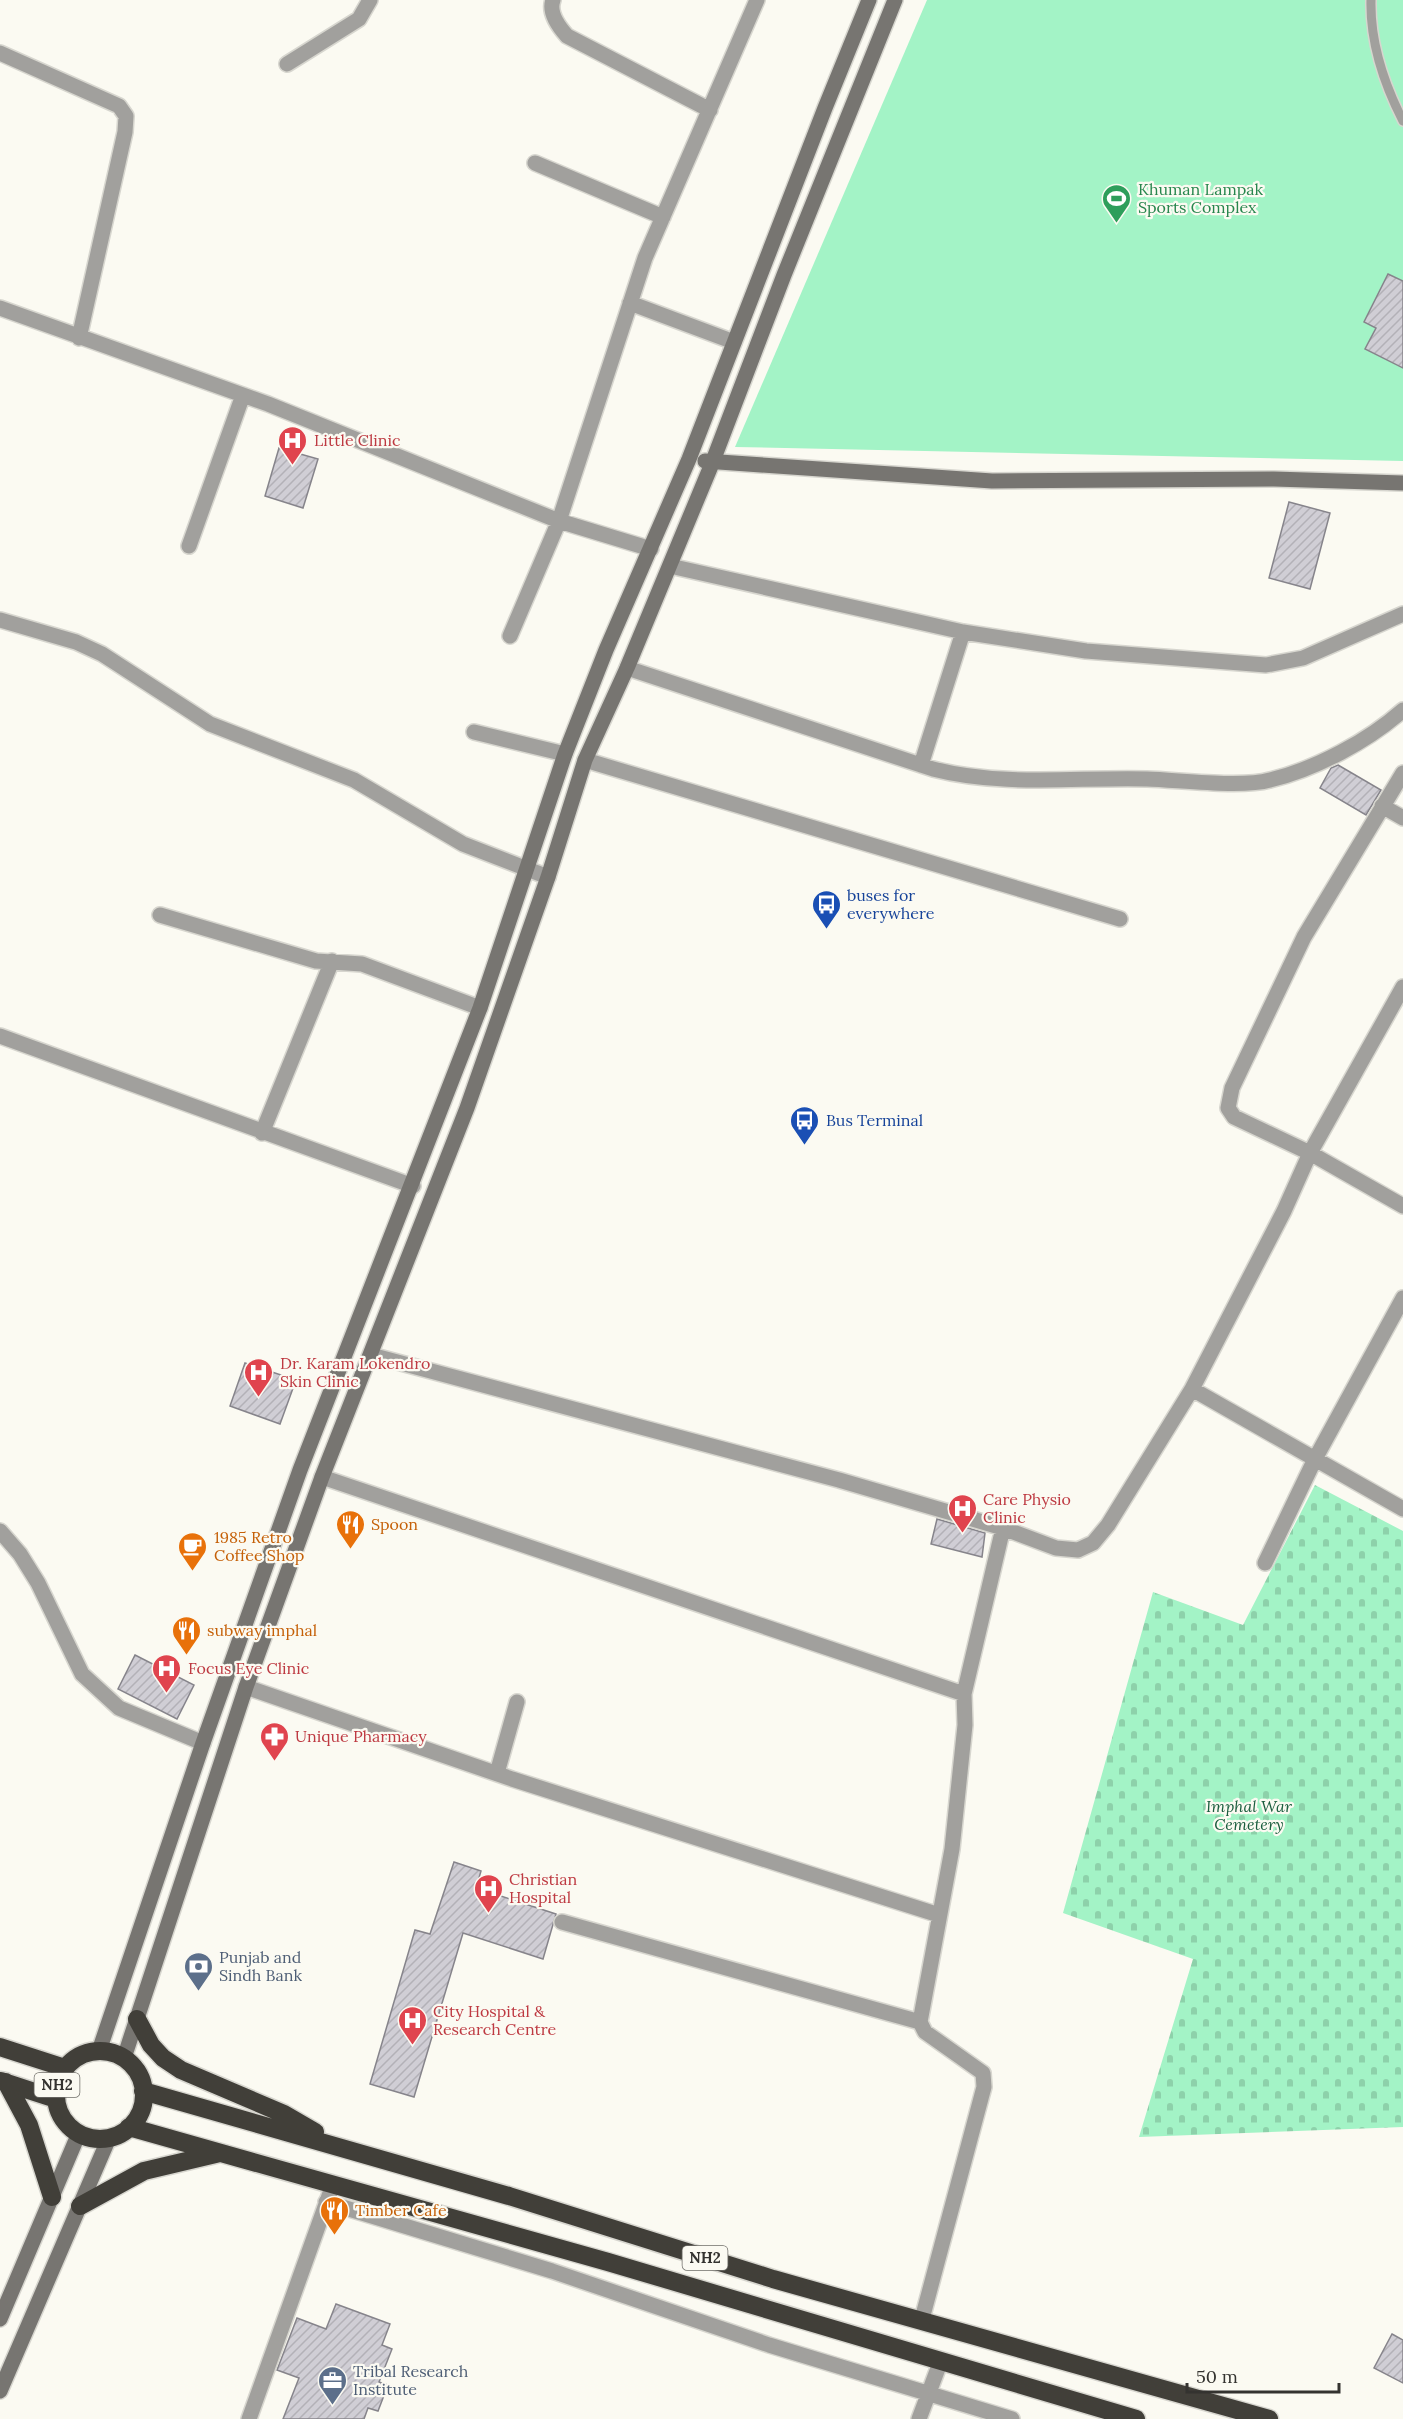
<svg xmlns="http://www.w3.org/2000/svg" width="1403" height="2419" font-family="Lora,serif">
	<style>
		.cemetery { fill: url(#cemetery-stones) }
		.garden { fill: #a3f3c6 }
		.building { fill: url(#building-hatch); stroke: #86848b; stroke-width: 1.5 }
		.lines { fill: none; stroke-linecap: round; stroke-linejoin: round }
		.lane-casing { stroke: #d7d6cf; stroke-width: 12 }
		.street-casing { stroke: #d7d6cf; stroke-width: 18 }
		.secondary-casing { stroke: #d7d6cf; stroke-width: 18 }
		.highway-casing { stroke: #d7d6cf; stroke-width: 21 }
		.lane { stroke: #a1a09d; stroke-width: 9 }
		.street { stroke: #a1a09d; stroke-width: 15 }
		.secondary { stroke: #777571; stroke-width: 15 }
		.highway { stroke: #413f39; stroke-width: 18 }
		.labels { text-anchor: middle; stroke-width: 4.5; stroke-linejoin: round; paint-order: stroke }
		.shield { fill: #fbfaf2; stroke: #706f6a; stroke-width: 1.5 }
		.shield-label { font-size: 15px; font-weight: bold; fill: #343330 }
		.leisure-label { font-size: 16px; fill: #27864d; stroke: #fbfaf2; text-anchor: start }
		.health-label { font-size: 16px; fill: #be3a42; stroke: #fbfaf2; text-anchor: start }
		.transit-label { font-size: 16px; fill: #164399; stroke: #fbfaf2; text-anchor: start }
		.food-label { font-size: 16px; fill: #c56008; stroke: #fbfaf2; text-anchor: start }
		.park-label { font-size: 16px; font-style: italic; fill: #195d3d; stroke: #fbfaf2 }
		.service-label { font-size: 16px; fill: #4e5e75; stroke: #fbfaf2; text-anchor: start }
	</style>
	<defs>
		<pattern id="cemetery-stones" width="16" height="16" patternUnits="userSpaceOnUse" patternTransform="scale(1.5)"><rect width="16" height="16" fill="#a3f3c6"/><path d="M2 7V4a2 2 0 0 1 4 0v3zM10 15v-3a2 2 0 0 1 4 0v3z" fill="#8dd1aa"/></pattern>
		<pattern id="building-hatch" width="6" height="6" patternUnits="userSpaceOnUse" patternTransform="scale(1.5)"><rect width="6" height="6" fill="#d0ced5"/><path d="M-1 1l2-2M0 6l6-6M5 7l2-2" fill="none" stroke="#b3b1b7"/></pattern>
	</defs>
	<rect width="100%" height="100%" fill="#fbfaf2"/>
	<path class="cemetery" d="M 1315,1485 L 1403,1531 L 1403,2127 L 1139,2137 L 1193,1959 L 1063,1913 L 1153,1592 L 1243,1625 Z"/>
	<path class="garden" d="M 927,0 L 1403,0 L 1403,461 L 735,447 Z"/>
	<path class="building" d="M 1388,274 L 1403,281 L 1403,368 L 1365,349 L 1376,328 L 1364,322 Z
		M 279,448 L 318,459 L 303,508 L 265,496 Z
		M 1289,502 L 1330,513 L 1310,589 L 1269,578 Z
		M 1338,765 L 1381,790 L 1366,815 L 1320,788 L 1331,768 Z
		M 245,1363 L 296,1380 L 280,1424 L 230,1406 Z
		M 937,1519 L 985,1533 L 982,1557 L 931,1544 Z
		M 135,1655 L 194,1685 L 177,1719 L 118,1689 Z
		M 454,1862 L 481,1871 L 476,1888 L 556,1914 L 543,1959 L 463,1933 L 414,2097 L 370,2084 L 415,1930 L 430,1934 Z
		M 336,2304 L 390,2324 L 382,2345 L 392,2349 L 379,2382 L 388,2385 L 378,2411 L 368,2408 L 364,2419 L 283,2419 L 299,2378 L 277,2370 L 297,2318 L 326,2329 Z
		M 1392,2334 L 1403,2340 L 1403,2383 L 1374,2368 Z"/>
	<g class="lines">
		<defs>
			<path id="lane" d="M 1371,0 C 1370,42 1384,84 1403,121"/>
			<path id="street" d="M 553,0 C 548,13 559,27 567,36 L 710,110
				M 0,53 L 119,106 L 126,116 L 125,132 L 79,338
				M 287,64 L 359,19 L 370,0
				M 535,163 L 663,217
				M 630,303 L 734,342
				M 0,308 L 268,404 L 559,521 L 651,549
				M 189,546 L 243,395
				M 670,566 L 963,632 L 1086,651 L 1266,665 L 1303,658 L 1403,614
				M 0,620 L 76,642 L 102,654 L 210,724 L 354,780 L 463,844 L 548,877
				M 510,636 L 559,521 L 645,258 L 757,0
				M 627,668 L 933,769 C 1003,787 1076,777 1147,779 C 1180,780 1241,788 1270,780 C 1316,769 1368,741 1403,710
				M 474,732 L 565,754
				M 585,760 L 1120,919
				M 921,765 L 963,632
				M 1403,773 L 1304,937 L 1232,1088 L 1228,1108 L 1234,1117 L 1310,1153 L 1403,1206
				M 1382,806 L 1403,818
				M 160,915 L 316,961 L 362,964 L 480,1008
				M 0,1036 L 413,1186
				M 262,1133 L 332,961
				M 371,1355 L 839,1480 L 1003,1528 L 1056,1548 L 1078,1550 L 1093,1543 L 1108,1525 L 1192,1389 L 1284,1211 L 1310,1153 L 1403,987
				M 1192,1389 L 1403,1509
				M 322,1477 L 964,1694
				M 0,1531 L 20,1554 L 38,1583 L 82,1674 L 119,1708 L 203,1743
				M 1265,1563 L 1315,1459 L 1403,1298
				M 246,1687 L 512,1779 L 939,1915
				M 497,1773 L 517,1702
				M 562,1922 L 920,2022
				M 326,2202 L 552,2271 L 769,2345 L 1012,2419
				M 922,2319 L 984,2087 L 983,2073 L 925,2032 L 920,2022 L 952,1849 L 965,1725 L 964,1694 L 1003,1528
				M 249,2419 L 330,2193
				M 919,2419 L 940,2363"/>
			<path id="secondary" d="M 705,461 L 992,481 L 1274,479 L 1403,483
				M 99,2051 L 203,1743 L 300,1470 L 480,1008 L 565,754 L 606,650 L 689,459 L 825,108 L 869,0
				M 124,2058 L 246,1687 L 322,1477 L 467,1108 L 548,877 L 585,760 L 627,668 L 711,466 L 784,275 L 895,0
				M 0,2319 L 79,2133
				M 0,2391 L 109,2138"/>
			<path id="highway" d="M 137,2019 L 151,2045 L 163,2058 L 181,2070 L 284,2114 L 315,2132
				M 0,2047 L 65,2068
				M56 2095a44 44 0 1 1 88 0a44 44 0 1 1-88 0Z
				M 1,2081 L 56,2099
				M 6,2082 L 29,2125 L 52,2197
				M 143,2091 L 509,2196 L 773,2279 L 1269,2419
				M 129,2127 L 608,2262 L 1136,2419
				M 80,2206 L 144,2171 L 220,2153"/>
		</defs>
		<use href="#lane" class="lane-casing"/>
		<use href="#street" class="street-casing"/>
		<use href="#secondary" class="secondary-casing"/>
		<use href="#highway" class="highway-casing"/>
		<use href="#lane" class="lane"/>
		<use href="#street" class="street"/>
		<use href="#secondary" class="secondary"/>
		<use href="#highway" class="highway"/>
	</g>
	<defs>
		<symbol id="stadium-pin" viewBox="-11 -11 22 30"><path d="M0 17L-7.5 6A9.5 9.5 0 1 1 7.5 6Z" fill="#2e9e5b" stroke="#fbfaf2"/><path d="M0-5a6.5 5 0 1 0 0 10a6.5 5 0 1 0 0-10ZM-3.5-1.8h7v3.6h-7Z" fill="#fff"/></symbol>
		<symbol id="hospital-pin" viewBox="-11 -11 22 30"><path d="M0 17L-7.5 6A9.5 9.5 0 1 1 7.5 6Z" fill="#e0444e" stroke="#fbfaf2"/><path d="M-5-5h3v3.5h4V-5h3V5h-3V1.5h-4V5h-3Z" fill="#fff"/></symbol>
		<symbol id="bus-pin" viewBox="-11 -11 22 30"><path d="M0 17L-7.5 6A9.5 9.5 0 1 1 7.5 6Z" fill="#1a4fb4" stroke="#fbfaf2"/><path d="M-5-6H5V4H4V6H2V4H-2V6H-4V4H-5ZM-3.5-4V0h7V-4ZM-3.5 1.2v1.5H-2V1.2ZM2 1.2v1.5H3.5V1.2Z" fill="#fff"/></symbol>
		<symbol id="restaurant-pin" viewBox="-11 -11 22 30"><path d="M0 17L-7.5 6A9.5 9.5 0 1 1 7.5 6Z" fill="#e8710a" stroke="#fbfaf2"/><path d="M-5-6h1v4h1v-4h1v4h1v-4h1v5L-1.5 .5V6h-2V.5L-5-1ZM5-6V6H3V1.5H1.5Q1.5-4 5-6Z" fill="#fff"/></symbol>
		<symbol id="cafe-pin" viewBox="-11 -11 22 30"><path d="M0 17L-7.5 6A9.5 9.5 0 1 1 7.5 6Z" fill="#e8710a" stroke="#fbfaf2"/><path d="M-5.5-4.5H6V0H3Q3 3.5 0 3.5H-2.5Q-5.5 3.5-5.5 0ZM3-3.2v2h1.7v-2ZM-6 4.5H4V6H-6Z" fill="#fff"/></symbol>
		<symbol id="pharmacy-pin" viewBox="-11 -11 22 30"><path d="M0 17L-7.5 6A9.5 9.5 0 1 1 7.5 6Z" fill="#e0444e" stroke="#fbfaf2"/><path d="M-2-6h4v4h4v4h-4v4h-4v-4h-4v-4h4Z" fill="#fff"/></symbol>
		<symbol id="bank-pin" viewBox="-11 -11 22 30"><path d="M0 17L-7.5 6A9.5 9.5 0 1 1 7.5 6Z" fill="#5c6f8a" stroke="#fbfaf2"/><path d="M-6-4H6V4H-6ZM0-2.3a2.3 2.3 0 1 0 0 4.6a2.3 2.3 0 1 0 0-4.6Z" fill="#fff"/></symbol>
		<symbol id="office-pin" viewBox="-11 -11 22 30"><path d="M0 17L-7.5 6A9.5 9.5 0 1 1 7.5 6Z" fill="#5c6f8a" stroke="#fbfaf2"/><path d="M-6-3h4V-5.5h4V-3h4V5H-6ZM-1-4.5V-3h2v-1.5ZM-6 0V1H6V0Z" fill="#fff"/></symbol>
	</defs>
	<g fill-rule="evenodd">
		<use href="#stadium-pin" x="1100" y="182" width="33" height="45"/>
		<use href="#hospital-pin" x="276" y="424" width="33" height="45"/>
		<use href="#bus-pin" x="810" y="888" width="33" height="45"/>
		<use href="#bus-pin" x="788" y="1104" width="33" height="45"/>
		<use href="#hospital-pin" x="242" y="1356" width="33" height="45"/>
		<use href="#hospital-pin" x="946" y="1492" width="33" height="45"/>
		<use href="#restaurant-pin" x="334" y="1508" width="33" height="45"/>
		<use href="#cafe-pin" x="176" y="1530" width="33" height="45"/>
		<use href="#restaurant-pin" x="170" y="1614" width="33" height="45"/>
		<use href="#hospital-pin" x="150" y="1652" width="33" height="45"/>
		<use href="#pharmacy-pin" x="258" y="1720" width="33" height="45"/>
		<use href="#hospital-pin" x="472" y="1872" width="33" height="45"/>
		<use href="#bank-pin" x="182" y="1950" width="33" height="45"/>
		<use href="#hospital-pin" x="396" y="2004" width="33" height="45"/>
		<use href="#restaurant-pin" x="318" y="2194" width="33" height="45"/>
		<use href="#office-pin" x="316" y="2364" width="33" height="45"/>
	</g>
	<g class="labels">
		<g class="shield">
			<rect x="34.5" y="2073" width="45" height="24" rx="4.5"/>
			<rect x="682.5" y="2246" width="45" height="24" rx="4.5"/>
		</g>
		<g class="shield-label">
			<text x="57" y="2090">NH2</text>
			<text x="705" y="2263">NH2</text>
		</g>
		<g class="leisure-label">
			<text x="1138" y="195">Khuman Lampak<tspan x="1138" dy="18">Sports Complex</tspan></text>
		</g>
		<g class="health-label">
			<text x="314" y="446">Little Clinic</text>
			<text x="280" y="1369">Dr. Karam Lokendro<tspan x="280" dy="18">Skin Clinic</tspan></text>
			<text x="983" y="1505">Care Physio<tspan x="983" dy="18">Clinic</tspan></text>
			<text x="188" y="1674">Focus Eye Clinic</text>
			<text x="295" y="1742">Unique Pharmacy</text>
			<text x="509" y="1885">Christian<tspan x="509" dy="18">Hospital</tspan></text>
			<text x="433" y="2017">City Hospital &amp;<tspan x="433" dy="18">Research Centre</tspan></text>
		</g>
		<g class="transit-label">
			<text x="847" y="901">buses for<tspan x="847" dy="18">everywhere</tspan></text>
			<text x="826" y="1126">Bus Terminal</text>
		</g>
		<g class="food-label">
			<text x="371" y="1530">Spoon</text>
			<text x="214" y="1543">1985 Retro<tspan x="214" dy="18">Coffee Shop</tspan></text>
			<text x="207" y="1636">subway imphal</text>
			<text x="355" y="2216">Timber Cafe</text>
		</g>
		<g class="park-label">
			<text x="1249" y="1812">Imphal War<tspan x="1249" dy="18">Cemetery</tspan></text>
		</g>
		<g class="service-label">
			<text x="219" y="1963">Punjab and<tspan x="219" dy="18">Sindh Bank</tspan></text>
			<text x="353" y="2377">Tribal Research<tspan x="353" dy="18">Institute</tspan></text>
		</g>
	</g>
	<path d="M1187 2383v9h152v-9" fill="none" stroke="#343330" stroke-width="3"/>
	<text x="1196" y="2383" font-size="18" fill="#343330" stroke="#fbfaf2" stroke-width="4.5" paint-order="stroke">50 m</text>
</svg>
